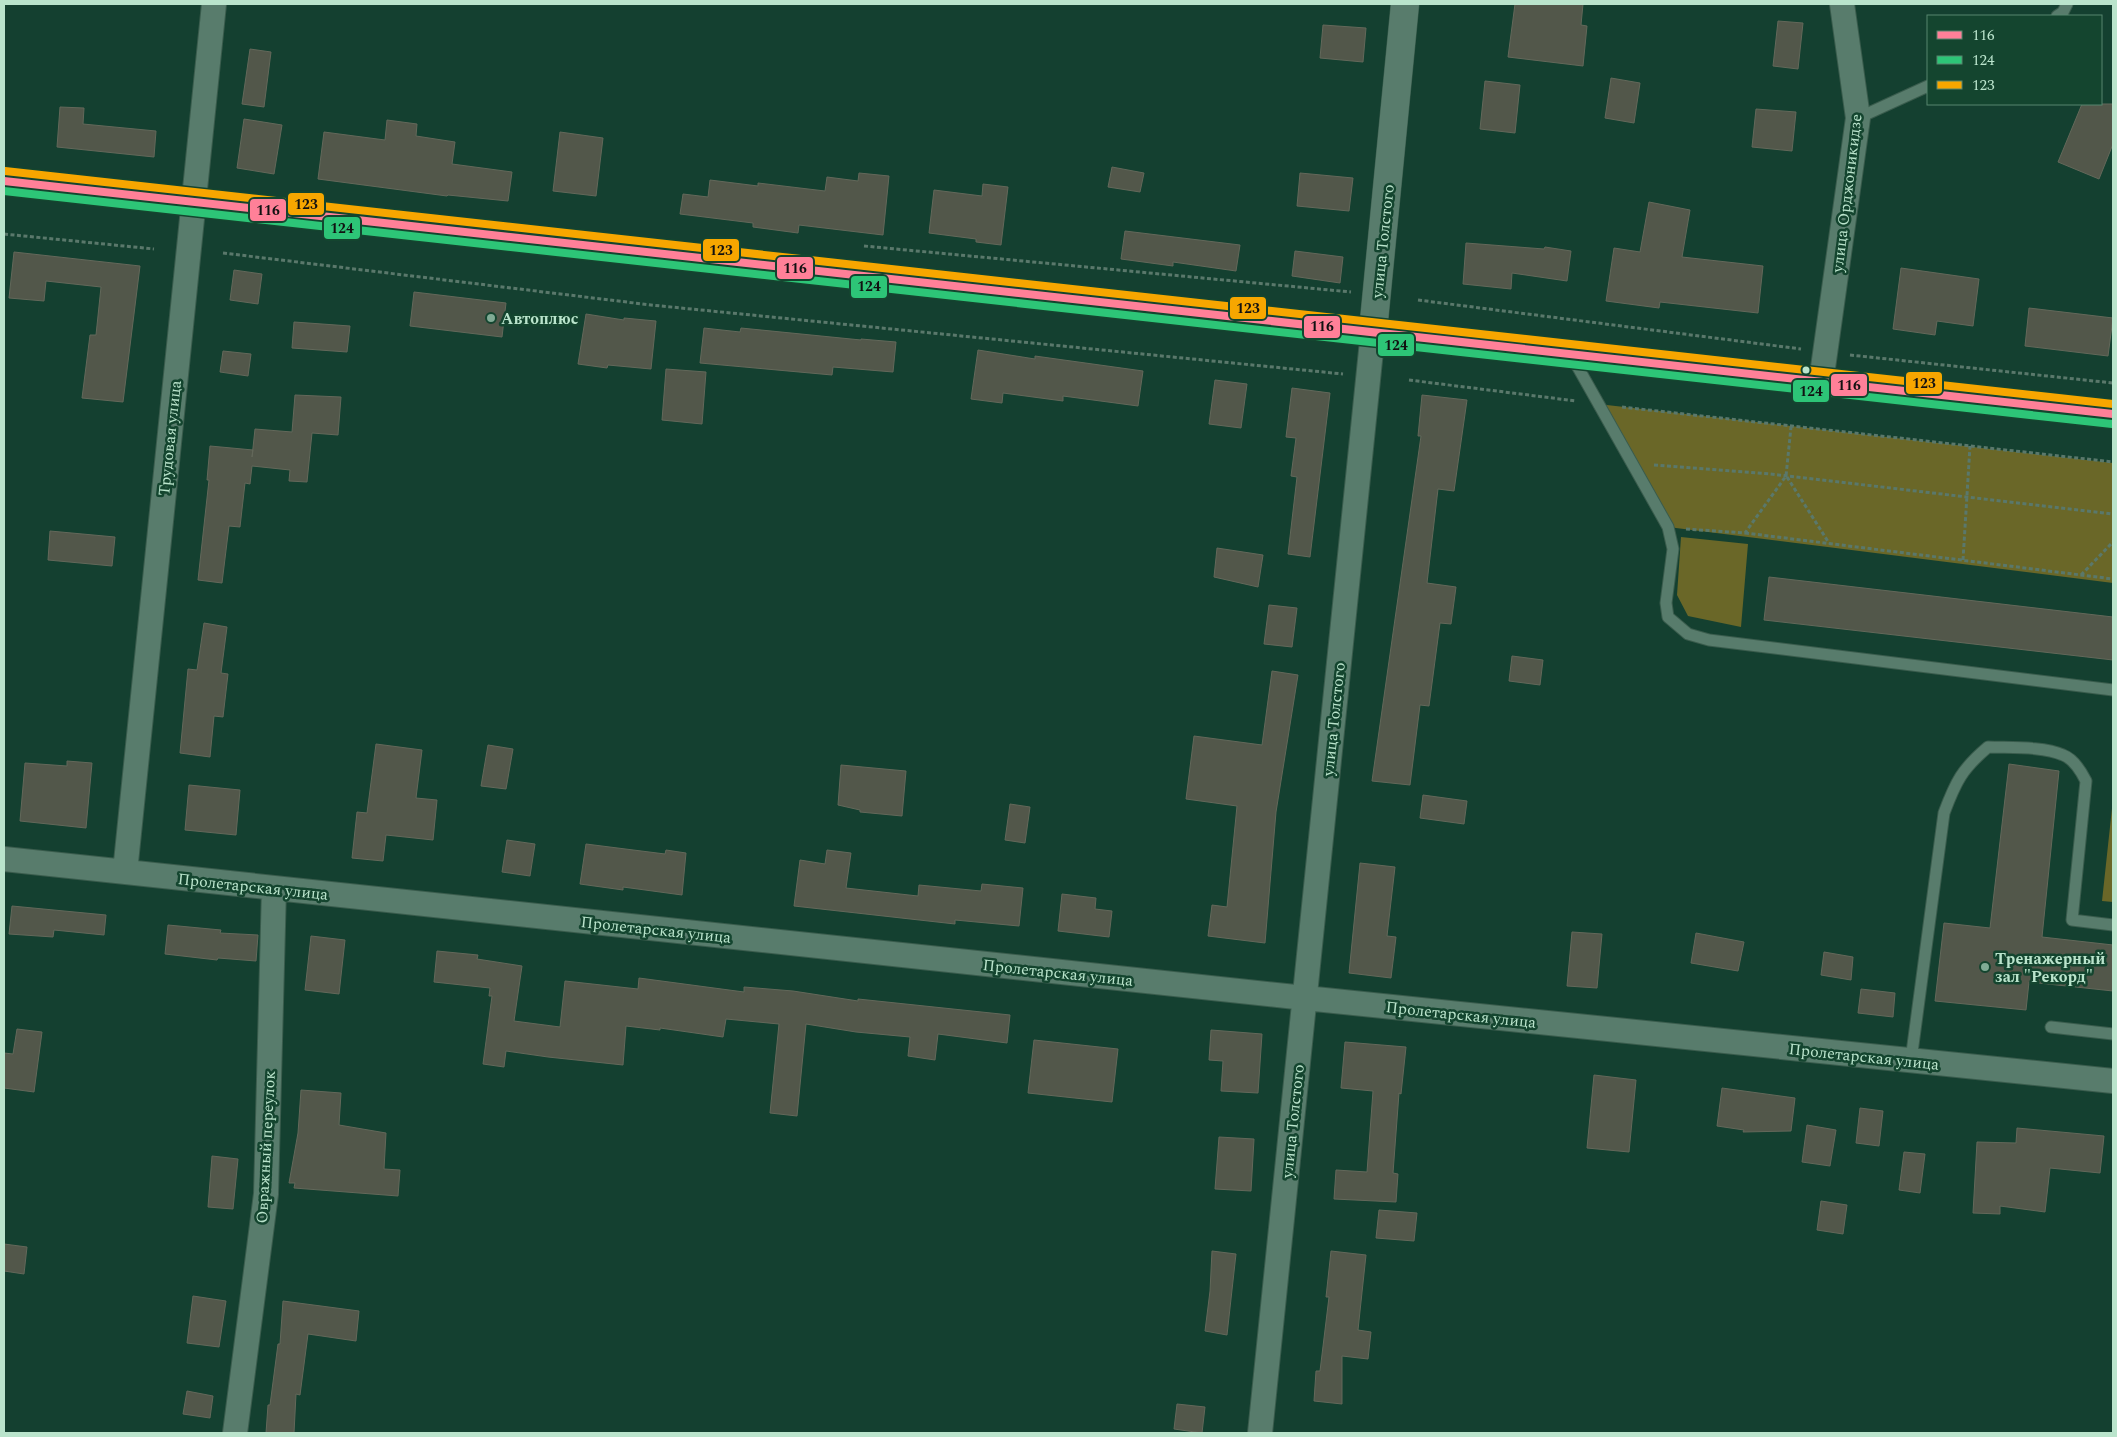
<svg xmlns="http://www.w3.org/2000/svg" width="2117" height="1437" font-family="Spectral,serif">
	<style>
		.green { fill: #6a6728 }
		.building { fill: #52574a; stroke: #63685a }
		.lines { fill: none; stroke-linecap: round; stroke-linejoin: round }
		.lane-casing { stroke: #3a5c4d; stroke-width: 13 }
		.street-casing { stroke: #3a5c4d; stroke-width: 26 }
		.secondary-casing { stroke: #3a5c4d; stroke-width: 29 }
		.path { stroke: #5a786b; stroke-width: 3; stroke-dasharray: 4 2.5; stroke-linecap: butt }
		.lane { stroke: #587c6c; stroke-width: 11 }
		.street { stroke: #587c6c; stroke-width: 24 }
		.secondary { stroke: #587c6c; stroke-width: 28 }
		.bus-1-casing { stroke: #14452f; stroke-width: 11 }
		.bus-2-casing { stroke: #14452f; stroke-width: 11 }
		.bus-3-casing { stroke: #14452f; stroke-width: 11 }
		.bus-1 { stroke: #ff8098; stroke-width: 8 }
		.bus-2 { stroke: #2dc577; stroke-width: 8 }
		.bus-3 { stroke: #f7a600; stroke-width: 8 }
		.poi-dot { fill: #80ab95; stroke: #14452f; stroke-width: 2 }
		.bus-dot { fill: #bae4cc; stroke: #14452f; stroke-width: 2 }
		.labels { text-anchor: middle; stroke-width: 5; stroke-linejoin: round; paint-order: stroke }
		.street-label { font-size: 16px; fill: #bae4cc; stroke: #14452f }
		.poi-label { font-size: 16px; font-weight: bold; fill: #bae4cc; stroke: #14452f; text-anchor: start }
		.line-badge { stroke: #14452f; stroke-width: 2 }
		.pale-badge-label { font-size: 14px; text-anchor: middle; font-weight: bold; fill: #111 }
	</style>
	<rect width="100%" height="100%" fill="#144030"/>
	<path class="green" d="M 1598,404 L 2113,463 L 2113,583 L 1668,527 Z
		M 1681,537 L 1748,544 L 1741,627 L 1688,616 L 1677,595 Z
		M 2113,799 L 2113,902 L 2102,901 Z"/>
	<path class="building" d="M 1515,4 L 1583,4 L 1581,25 L 1587,26 L 1583,66 L 1508,57 Z
		M 1778,21 L 1803,23 L 1798,69 L 1773,66 Z
		M 1323,25 L 1366,28 L 1363,62 L 1320,58 Z
		M 250,49 L 271,52 L 264,107 L 242,104 Z
		M 1611,78 L 1640,83 L 1634,123 L 1605,118 Z
		M 1485,81 L 1520,85 L 1515,133 L 1480,129 Z
		M 2082,104 L 2113,104 L 2113,144 L 2099,179 L 2058,162 Z
		M 60,107 L 84,108 L 83,124 L 156,131 L 154,157 L 57,147 Z
		M 1756,109 L 1796,112 L 1792,151 L 1752,147 Z
		M 244,119 L 282,125 L 274,174 L 237,168 Z
		M 387,120 L 417,124 L 416,136 L 455,142 L 452,164 L 512,172 L 508,201 L 448,195 L 447,196 L 318,179 L 324,132 L 385,140 Z
		M 560,132 L 603,138 L 596,196 L 553,191 Z
		M 1112,167 L 1144,173 L 1140,192 L 1108,187 Z
		M 859,173 L 889,176 L 883,235 L 799,225 L 798,233 L 753,227 L 753,223 L 680,214 L 683,194 L 708,197 L 710,180 L 758,186 L 758,183 L 825,191 L 827,177 L 858,181 Z
		M 1300,173 L 1353,178 L 1349,211 L 1297,206 Z
		M 983,184 L 1008,187 L 1001,245 L 976,242 L 976,239 L 929,233 L 934,190 L 982,196 Z
		M 1649,202 L 1690,210 L 1682,257 L 1763,266 L 1758,313 L 1660,302 L 1659,308 L 1606,301 L 1614,248 L 1640,252 Z
		M 1125,231 L 1240,245 L 1236,271 L 1173,262 L 1173,266 L 1121,259 Z
		M 1466,243 L 1544,249 L 1545,247 L 1571,251 L 1567,281 L 1512,273 L 1511,289 L 1463,284 Z
		M 1295,251 L 1343,257 L 1340,283 L 1292,276 Z
		M 14,252 L 140,266 L 123,402 L 82,398 L 90,335 L 96,335 L 101,287 L 46,281 L 44,301 L 9,298 Z
		M 1901,268 L 1979,279 L 1973,326 L 1937,321 L 1935,335 L 1893,329 Z
		M 234,270 L 262,274 L 258,304 L 230,300 Z
		M 414,292 L 506,303 L 502,337 L 410,326 Z
		M 2029,308 L 2113,318 L 2108,356 L 2025,346 Z
		M 586,314 L 624,320 L 624,318 L 656,321 L 651,369 L 608,365 L 607,368 L 578,364 Z
		M 294,322 L 350,326 L 347,352 L 292,348 Z
		M 704,328 L 740,332 L 741,328 L 861,340 L 861,339 L 896,342 L 893,372 L 833,367 L 832,375 L 700,363 Z
		M 978,350 L 1035,359 L 1035,356 L 1143,371 L 1138,406 L 1063,396 L 1063,401 L 1003,393 L 1002,403 L 971,399 Z
		M 223,351 L 251,354 L 248,376 L 220,372 Z
		M 666,369 L 706,372 L 702,424 L 662,420 Z
		M 1215,380 L 1247,384 L 1241,428 L 1209,424 Z
		M 1292,388 L 1330,393 L 1310,557 L 1288,554 L 1297,477 L 1291,476 L 1296,438 L 1286,437 Z
		M 295,395 L 341,397 L 338,435 L 312,433 L 307,482 L 289,481 L 290,470 L 252,466 L 250,484 L 245,483 L 240,527 L 229,526 L 222,583 L 198,580 L 209,480 L 207,480 L 210,446 L 253,450 L 252,457 L 255,429 L 292,432 Z
		M 1422,395 L 1467,400 L 1454,491 L 1438,489 L 1427,583 L 1456,587 L 1451,624 L 1440,623 L 1429,706 L 1420,705 L 1410,785 L 1372,781 L 1421,436 L 1418,436 Z
		M 50,531 L 115,537 L 112,566 L 48,560 Z
		M 1217,548 L 1263,555 L 1258,587 L 1214,577 Z
		M 1769,577 L 2113,617 L 2113,660 L 1764,620 Z
		M 1269,605 L 1297,608 L 1292,647 L 1264,644 Z
		M 204,623 L 227,627 L 221,673 L 228,674 L 223,717 L 214,716 L 210,757 L 180,753 L 188,669 L 197,670 Z
		M 1512,656 L 1543,660 L 1540,685 L 1509,681 Z
		M 1272,671 L 1298,675 L 1276,812 L 1265,943 L 1208,936 L 1212,905 L 1227,907 L 1237,806 L 1186,799 L 1194,736 L 1262,745 Z
		M 376,744 L 422,750 L 416,798 L 437,800 L 433,840 L 386,835 L 383,861 L 352,858 L 357,812 L 367,813 Z
		M 488,745 L 513,749 L 506,789 L 481,786 Z
		M 67,761 L 92,763 L 86,828 L 20,821 L 25,763 L 67,766 Z
		M 2009,764 L 2059,771 L 2042,937 L 2113,945 L 2113,991 L 2029,982 L 2026,1010 L 1935,1001 L 1944,923 L 1990,928 Z
		M 841,765 L 906,771 L 902,816 L 860,812 L 860,810 L 838,805 Z
		M 189,785 L 240,790 L 236,835 L 185,830 Z
		M 1423,795 L 1467,801 L 1464,824 L 1420,818 Z
		M 1010,804 L 1030,807 L 1025,843 L 1005,840 Z
		M 507,840 L 535,844 L 530,876 L 502,872 Z
		M 586,844 L 665,854 L 666,850 L 686,853 L 682,895 L 623,887 L 623,890 L 580,884 Z
		M 827,850 L 851,853 L 846,888 L 918,896 L 919,885 L 981,891 L 982,884 L 1023,888 L 1019,926 L 955,920 L 955,924 L 794,906 L 800,860 L 825,864 Z
		M 1360,863 L 1395,867 L 1387,936 L 1396,937 L 1391,978 L 1349,973 Z
		M 1062,894 L 1096,898 L 1095,909 L 1112,911 L 1109,937 L 1058,931 Z
		M 12,906 L 106,915 L 104,935 L 54,930 L 53,937 L 9,934 Z
		M 168,925 L 221,930 L 220,933 L 258,935 L 256,961 L 218,958 L 217,960 L 165,954 Z
		M 1572,932 L 1602,934 L 1597,988 L 1567,986 Z
		M 1696,933 L 1744,942 L 1738,971 L 1691,963 Z
		M 311,936 L 345,940 L 339,994 L 305,990 Z
		M 437,951 L 478,955 L 477,959 L 522,966 L 514,1021 L 560,1027 L 565,981 L 638,989 L 639,978 L 744,992 L 744,987 L 793,991 L 858,1001 L 858,999 L 1010,1015 L 1007,1043 L 938,1034 L 935,1060 L 908,1056 L 910,1037 L 856,1032 L 806,1024 L 797,1116 L 770,1113 L 779,1024 L 726,1019 L 723,1037 L 660,1028 L 660,1030 L 626,1026 L 623,1065 L 548,1057 L 506,1051 L 504,1067 L 483,1064 L 492,996 L 489,996 L 490,988 L 434,982 Z
		M 1824,952 L 1853,957 L 1851,980 L 1821,975 Z
		M 1861,989 L 1895,993 L 1893,1017 L 1858,1013 Z
		M 17,1029 L 42,1032 L 34,1092 L 4,1088 L 4,1053 L 13,1054 Z
		M 1211,1030 L 1262,1034 L 1258,1093 L 1221,1091 L 1223,1061 L 1209,1060 Z
		M 1034,1040 L 1118,1049 L 1112,1102 L 1028,1093 Z
		M 1345,1042 L 1406,1047 L 1401,1094 L 1399,1093 L 1393,1173 L 1398,1174 L 1396,1202 L 1334,1199 L 1336,1170 L 1367,1172 L 1373,1091 L 1341,1088 Z
		M 1594,1075 L 1636,1080 L 1629,1152 L 1587,1148 Z
		M 1722,1088 L 1795,1098 L 1791,1131 L 1743,1132 L 1744,1130 L 1717,1126 Z
		M 301,1090 L 341,1093 L 339,1125 L 386,1133 L 384,1169 L 400,1170 L 398,1196 L 294,1188 L 295,1183 L 289,1183 L 298,1133 Z
		M 1860,1108 L 1883,1111 L 1879,1146 L 1856,1143 Z
		M 1807,1125 L 1836,1130 L 1830,1166 L 1802,1162 Z
		M 2017,1128 L 2104,1136 L 2100,1173 L 2050,1168 L 2045,1212 L 2000,1206 L 2000,1214 L 1973,1213 L 1977,1142 L 2016,1143 Z
		M 1219,1137 L 1254,1139 L 1251,1191 L 1215,1189 Z
		M 1904,1152 L 1925,1154 L 1920,1193 L 1899,1190 Z
		M 212,1156 L 238,1159 L 233,1209 L 208,1207 Z
		M 1821,1201 L 1847,1205 L 1843,1234 L 1817,1230 Z
		M 1379,1210 L 1417,1213 L 1414,1241 L 1376,1238 Z
		M 4,1244 L 27,1247 L 24,1274 L 4,1271 Z
		M 1212,1251 L 1236,1254 L 1227,1335 L 1205,1331 L 1210,1291 Z
		M 1331,1251 L 1366,1255 L 1358,1330 L 1371,1332 L 1368,1359 L 1342,1356 L 1342,1404 L 1314,1401 L 1316,1371 L 1320,1371 L 1329,1297 L 1326,1297 Z
		M 193,1296 L 226,1301 L 219,1347 L 187,1343 Z
		M 283,1301 L 359,1311 L 356,1341 L 308,1334 L 300,1395 L 296,1394 L 294,1433 L 266,1433 L 268,1405 L 270,1405 L 278,1344 L 280,1344 Z
		M 187,1391 L 213,1396 L 210,1418 L 183,1414 Z
		M 1177,1404 L 1205,1407 L 1202,1433 L 1174,1429 Z"/>
	<g class="lines">
		<defs>
			<path id="lane" d="M 2057,16 L 2063,12 L 2067,4
				M 1858,118 L 1928,86
				M 1571,355 L 1668,527 L 1673,549 L 1666,603 L 1668,617 L 1688,634 L 1709,640 L 2113,690
				M 2051,1027 L 2113,1034
				M 1911,1060 L 1944,813 C 1956,781 1962,769 1988,747 C 2010,748 2043,746 2063,755 C 2074,759 2081,771 2086,781 L 2072,920 L 2113,925"/>
			<path id="street" d="M 1821,382 L 1858,118 L 1842,4
				M 4,859 L 1305,998 L 2113,1081
				M 125,872 L 214,4
				M 235,1433 L 266,1194 L 274,888
				M 1260,1433 L 1373,331"/>
			<path id="secondary" d="M 4,181 L 2113,414
				M 1373,331 L 1405,4"/>
		</defs>
		<use href="#lane" class="lane-casing"/>
		<use href="#street" class="street-casing"/>
		<use href="#secondary" class="secondary-casing"/>
		<path class="path" d="M 4,234 L 154,249
			M 864,246 L 1351,292
			M 223,253 L 651,305 L 1343,374
			M 1418,300 L 1801,349
			M 1850,355 L 2113,383
			M 1409,380 L 1576,401
			M 1622,407 L 2113,462
			M 1654,465 L 1770,474 L 2113,514
			M 1787,477 L 1829,543
			M 1686,529 L 1745,533 L 1786,476 L 1791,427
			M 1745,533 L 2113,579
			M 1963,560 L 1970,446
			M 2081,575 L 2113,542"/>
		<use href="#lane" class="lane"/>
		<use href="#street" class="street"/>
		<use href="#secondary" class="secondary"/>
		<defs>
			<path id="bus-1" d="M 4,181 L 2113,414"/>
			<path id="bus-2" d="M 4,191 L 2112,424"/>
			<path id="bus-3" d="M 5,171 L 2113,404"/>
		</defs>
		<use href="#bus-1" class="bus-1-casing"/>
		<use href="#bus-2" class="bus-2-casing"/>
		<use href="#bus-3" class="bus-3-casing"/>
		<use href="#bus-1" class="bus-1"/>
		<use href="#bus-2" class="bus-2"/>
		<use href="#bus-3" class="bus-3"/>
	</g>
	<g class="poi-dot">
		<circle cx="491" cy="318" r="5"/>
		<circle cx="1985" cy="967" r="5"/>
	</g>
	<circle class="bus-dot" cx="1806" cy="370" r="4.5"/>
	<g class="labels">
		<g class="street-label">
			<text transform="translate(1846 193) rotate(-83)" y="6">улица Орджоникидзе</text>
			<text transform="translate(1382 241) rotate(-84)" y="6">улица Толстого</text>
			<text transform="translate(169 438) rotate(-84)" y="6">Трудовая улица</text>
			<text transform="translate(1333 719) rotate(-84)" y="6">улица Толстого</text>
			<text transform="translate(253 886) rotate(6)" y="6">Пролетарская улица</text>
			<text transform="translate(656 929) rotate(6)" y="6">Пролетарская улица</text>
			<text transform="translate(1058 972) rotate(6)" y="6">Пролетарская улица</text>
			<text transform="translate(1461 1014) rotate(6)" y="6">Пролетарская улица</text>
			<text transform="translate(1864 1056) rotate(6)" y="6">Пролетарская улица</text>
			<text transform="translate(1292 1121) rotate(-84)" y="6">улица Толстого</text>
			<text transform="translate(265 1147) rotate(-87)" y="6">Овражный переулок</text>
		</g>
		<g class="poi-label">
			<text x="501" y="324">Автоплюс</text>
			<text x="1995" y="964">Тренажерный<tspan x="1995" dy="18">зал "Рекорд"</tspan></text>
		</g>
	</g>
	<g class="line-badge">
		<rect x="287" y="192" width="38" height="24" rx="5" fill="#f7a600"/>
		<rect x="249" y="198" width="38" height="24" rx="5" fill="#ff8098"/>
		<rect x="323" y="216" width="38" height="24" rx="5" fill="#2dc577"/>
		<rect x="702" y="238" width="38" height="24" rx="5" fill="#f7a600"/>
		<rect x="776" y="256" width="38" height="24" rx="5" fill="#ff8098"/>
		<rect x="850" y="275" width="38" height="24" rx="5" fill="#2dc577"/>
		<rect x="1229" y="296" width="38" height="24" rx="5" fill="#f7a600"/>
		<rect x="1303" y="315" width="38" height="24" rx="5" fill="#ff8098"/>
		<rect x="1377" y="333" width="38" height="24" rx="5" fill="#2dc577"/>
		<rect x="1905" y="371" width="38" height="24" rx="5" fill="#f7a600"/>
		<rect x="1830" y="373" width="38" height="24" rx="5" fill="#ff8098"/>
		<rect x="1792" y="379" width="38" height="24" rx="5" fill="#2dc577"/>
	</g>
	<g class="pale-badge-label">
		<text x="306" y="209">123</text>
		<text x="268" y="215">116</text>
		<text x="342" y="233">124</text>
		<text x="721" y="255">123</text>
		<text x="795" y="273">116</text>
		<text x="869" y="291">124</text>
		<text x="1248" y="313">123</text>
		<text x="1322" y="331">116</text>
		<text x="1396" y="350">124</text>
		<text x="1924" y="388">123</text>
		<text x="1849" y="390">116</text>
		<text x="1811" y="396">124</text>
	</g>
	<rect width="2117" height="1437" fill="none" stroke="#bae4cc" stroke-width="10"/>
	<rect x="1927" y="15" width="175" height="90" fill="#14452f" stroke="#56856e"/>
	<rect x="1937" y="31" width="25" height="8" fill="#ff8098" stroke="#56856e"/>
	<text x="1972" y="40" font-size="15" fill="#bae4cc">116</text>
	<rect x="1937" y="56" width="25" height="8" fill="#2dc577" stroke="#56856e"/>
	<text x="1972" y="65" font-size="15" fill="#bae4cc">124</text>
	<rect x="1937" y="81" width="25" height="8" fill="#f7a600" stroke="#56856e"/>
	<text x="1972" y="90" font-size="15" fill="#bae4cc">123</text>
</svg>
